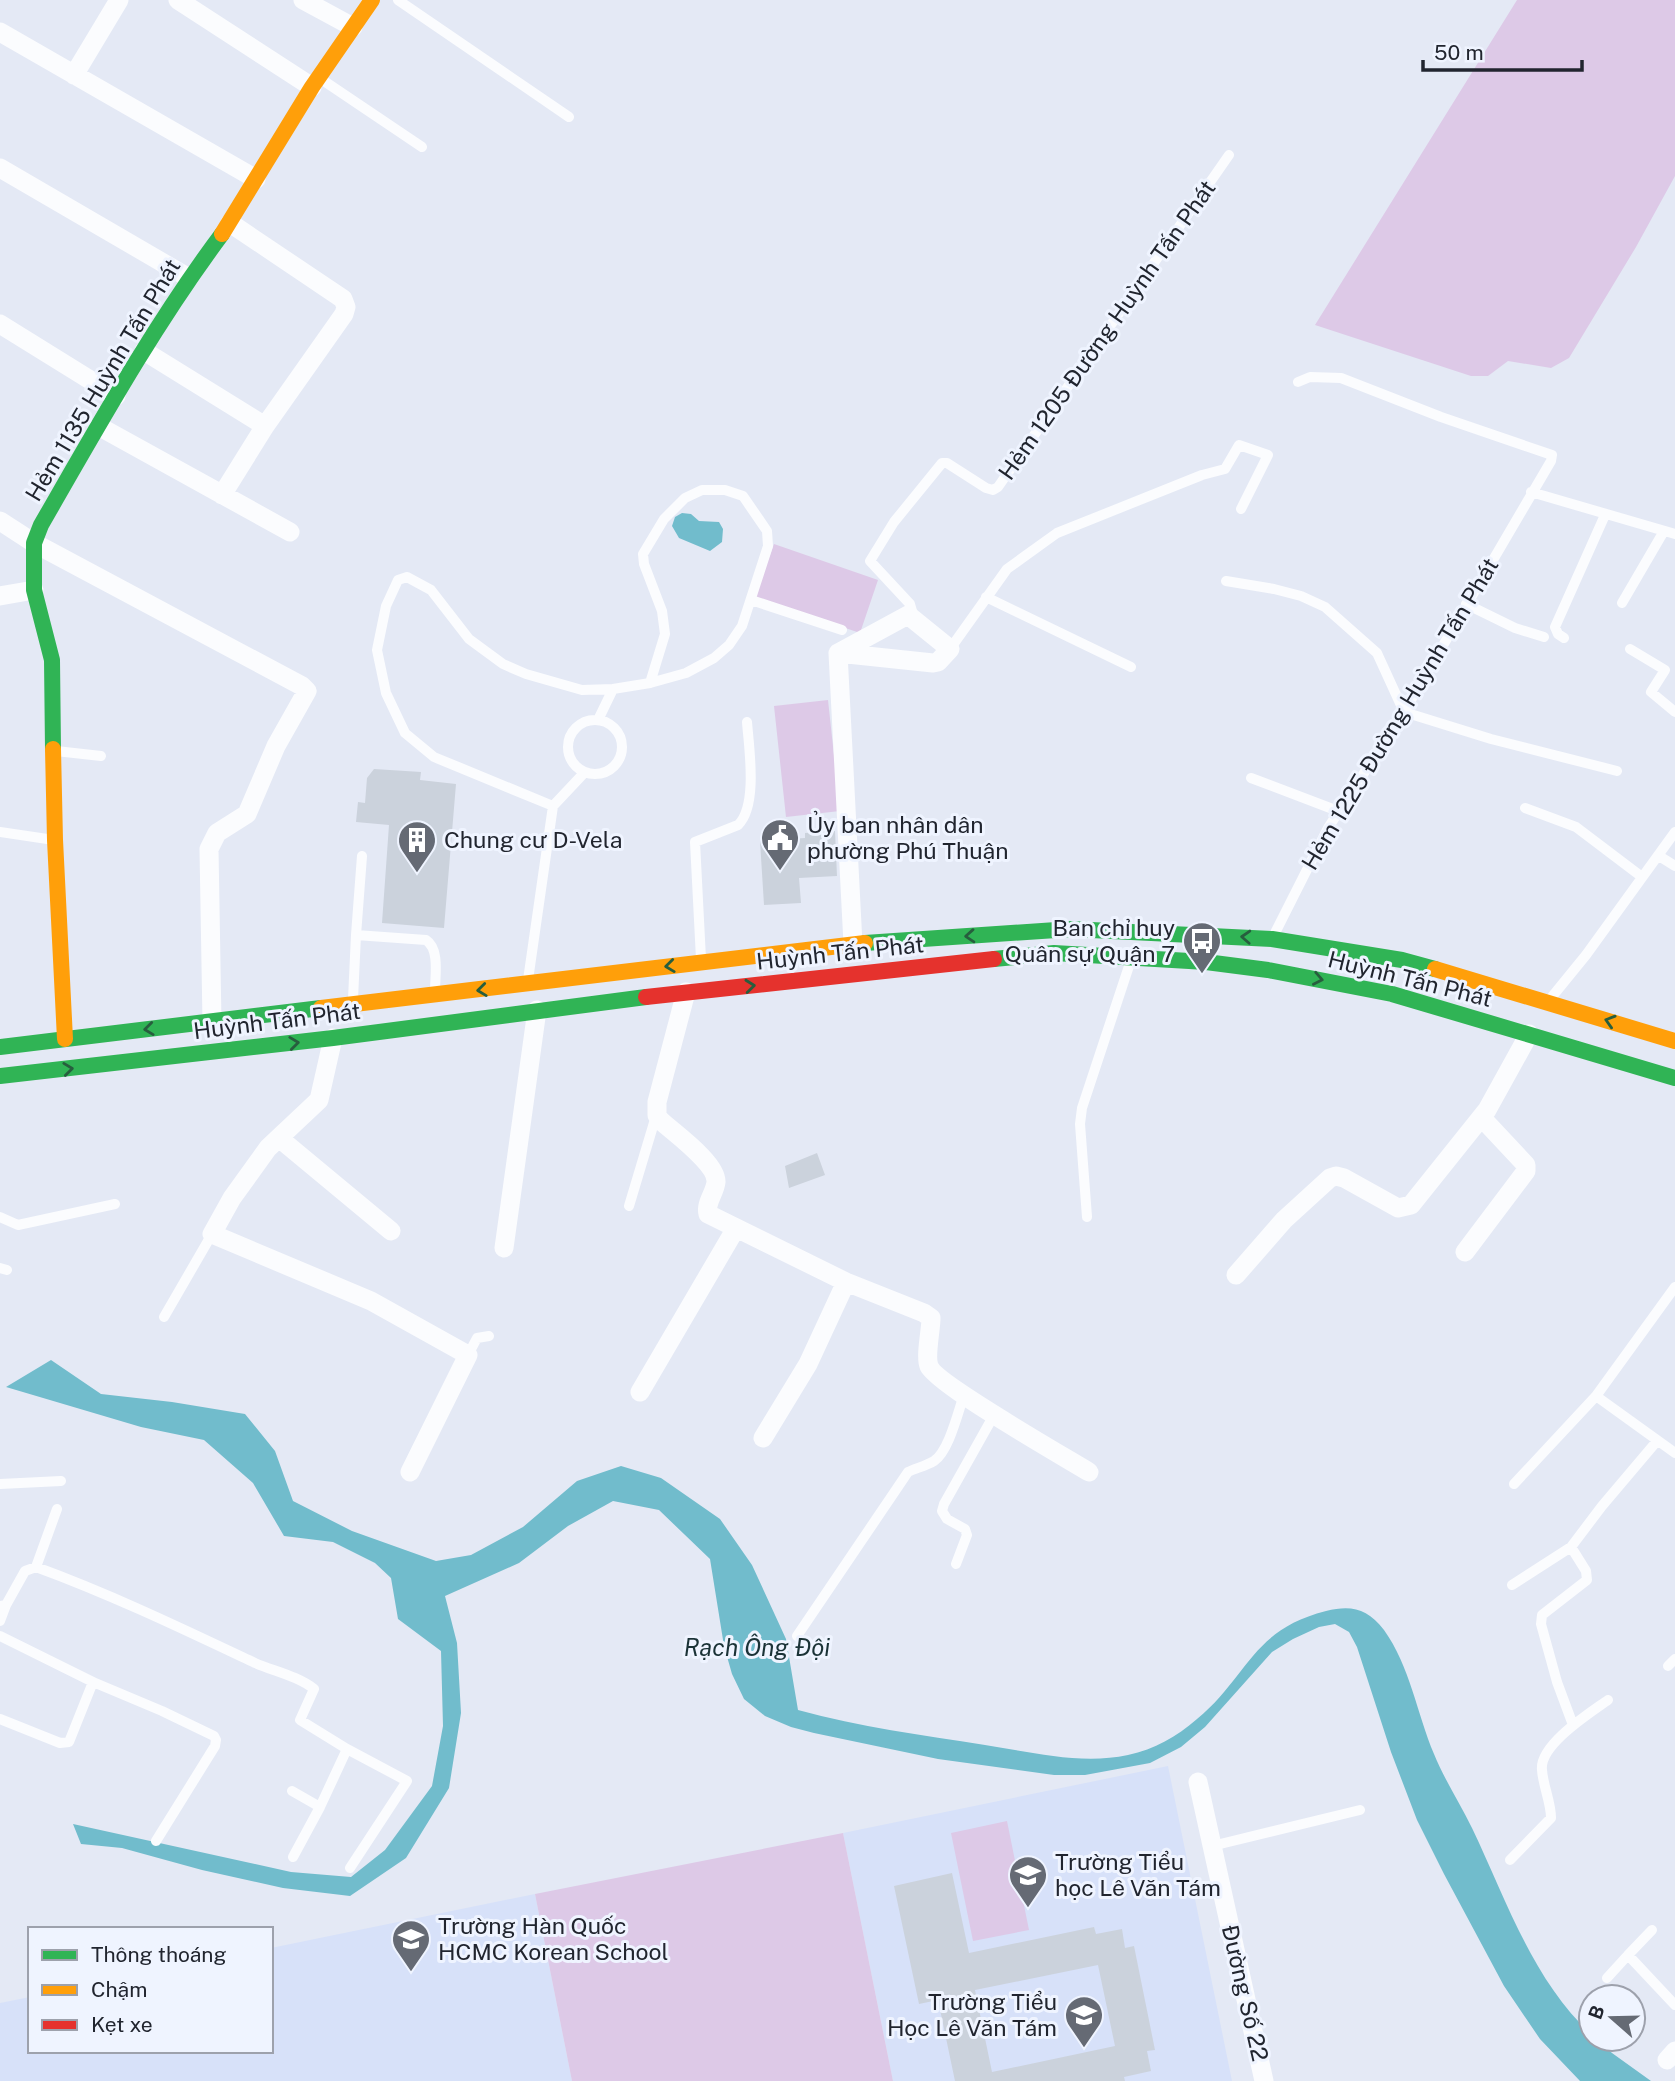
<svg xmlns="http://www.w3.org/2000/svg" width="1675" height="2081" font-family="'Public Sans',sans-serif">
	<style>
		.built { fill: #d7e1f9 }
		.green { fill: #ddc9e7 }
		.water { fill: #71bccc }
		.building { fill: #cbd2dc; fill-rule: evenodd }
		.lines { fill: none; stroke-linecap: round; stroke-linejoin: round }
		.lane { stroke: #fbfcfe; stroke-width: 10 }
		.street { stroke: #fbfcfe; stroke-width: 19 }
		.fast { stroke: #30b455; stroke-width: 16 }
		.slow { stroke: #ff9f0a; stroke-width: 16 }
		.jam { stroke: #e5322d; stroke-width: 16 }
		.oneway { stroke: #275e3e }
		.labels { text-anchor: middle; stroke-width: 6; stroke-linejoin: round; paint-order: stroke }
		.street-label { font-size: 23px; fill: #21252f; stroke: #eff4ff }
		.poi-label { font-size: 23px; fill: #21252f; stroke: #eff4ff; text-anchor: start }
		.water-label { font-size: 24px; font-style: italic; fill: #1b3337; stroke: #eff4ff }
	</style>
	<rect width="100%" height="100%" fill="#e4e9f5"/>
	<path class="built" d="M 1168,1766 L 1232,2081 L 893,2081 L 843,1833 Z
		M 535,1894 L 572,2081 L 0,2081 L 0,2003 L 30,1997 L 30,2051 L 271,2051 L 271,1948 Z"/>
	<path class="green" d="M 1517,0 L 1675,0 L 1675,176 L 1636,247 L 1569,358 L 1551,368 L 1508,361 L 1488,376 L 1471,376 L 1315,325 Z
		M 774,544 L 878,580 L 860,633 L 755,597 Z
		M 828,700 L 840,811 L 786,817 L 774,706 Z
		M 1007,1821 L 1029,1930 L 973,1941 L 951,1833 Z
		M 843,1833 L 893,2081 L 572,2081 L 535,1894 Z"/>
	<path class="water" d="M 682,513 L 691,514 L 699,521 L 719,522 L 723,529 L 722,542 L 710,551 L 679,538 L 672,526 L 675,517 Z
		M 51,1360 L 101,1394 L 172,1402 L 245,1414 L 275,1451 L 293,1501 L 352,1531 L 436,1561 L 471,1555 L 523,1527 L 577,1481 L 621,1466 L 661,1478 L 720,1519 L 752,1565 L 786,1639 L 798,1710 C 860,1727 922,1735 985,1745 C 1031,1752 1081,1765 1128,1755 C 1155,1749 1176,1737 1197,1719 C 1248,1677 1251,1630 1326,1611 C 1351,1605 1367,1608 1384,1630 C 1410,1666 1417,1714 1434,1754 C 1444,1779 1460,1803 1472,1828 C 1506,1899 1532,1979 1591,2034 L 1591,2039 L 1597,2039 L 1612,2053 L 1651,2081 L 1580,2081 L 1540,2039 L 1504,1986 L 1444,1874 L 1417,1820 L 1391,1752 L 1357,1647 L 1349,1632 L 1335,1624 L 1319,1627 L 1293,1639 L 1272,1652 L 1205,1727 L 1181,1747 L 1150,1763 L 1085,1775 L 1054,1775 L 938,1759 L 814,1733 L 791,1727 L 765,1716 L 744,1699 L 732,1674 L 724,1646 L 710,1559 L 659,1510 L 613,1501 L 568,1526 L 519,1563 L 445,1596 L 457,1643 L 461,1713 L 449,1788 L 406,1858 L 350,1896 L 283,1888 L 202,1870 L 122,1848 L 81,1844 L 73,1824 L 291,1872 L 351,1877 L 385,1850 L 432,1786 L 443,1726 L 441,1651 L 398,1619 L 391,1578 L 375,1563 L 333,1542 L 284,1536 L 253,1483 L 204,1440 L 141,1427 L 6,1387 Z"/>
	<path class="building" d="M 374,769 L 421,772 L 420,780 L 456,784 L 444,928 L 382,923 L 389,825 L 356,822 L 358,802 L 365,803 L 367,778 Z
		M 835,831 L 837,876 L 799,878 L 801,903 L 764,905 L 760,841 L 805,838 L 805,833 Z
		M 817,1153 L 825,1175 L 789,1188 L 785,1166 Z
		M 952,1873 L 969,1953 L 1094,1927 L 1096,1934 L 1122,1929 L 1125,1948 L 1134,1946 L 1155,2050 L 1147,2051 L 1151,2071 L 1124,2077 L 1125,2081 L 955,2081 L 938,2000 L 919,2004 L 894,1886 ZM 1098,1965 L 1115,2046 L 992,2072 L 975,1990 Z"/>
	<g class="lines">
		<path class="lane" d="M 398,0 L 569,117
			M 321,79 L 422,147
			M 1531,492 L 1675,534
			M 1226,581 L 1274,589 L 1301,596 L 1325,607 L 1377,653 L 1404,712 L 1491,739 L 1617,771
			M 986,597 L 1131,667
			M 751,600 L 842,630
			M 1622,603 L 1664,531
			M 1466,604 L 1515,628 L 1544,637
			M 908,615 L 912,611 L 910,604 L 870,561 L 894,522 L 942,463 L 947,463 L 986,488 L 993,490 L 998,487 L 1229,155
			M 1564,638 L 1558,634 L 1555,627 L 1605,515
			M 950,649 L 1007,569 L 1057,533 L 1202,475 L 1225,469 L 1239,445 L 1268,455 L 1241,509
			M 1630,649 L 1665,670 L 1651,692 L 1675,712
			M 613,689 L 650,683 L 686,673 L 714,658 L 729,645 L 742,626 L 768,546 L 767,531 L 743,496 L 725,490 L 702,490 L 685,498 L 664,519 L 643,554 L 644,564 L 662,611 L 665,634 L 650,683
			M568 747a27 27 0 1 1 54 0a27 27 0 1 1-54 0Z
			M 56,751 L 101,756
			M 1251,778 L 1338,811
			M 553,806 L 434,757 L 405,733 L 386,693 L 377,650 L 386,606 L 398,580 L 407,577 L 431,590 L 469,639 L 503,664 L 526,674 L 582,690 L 613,689 L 598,720
			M 1525,808 L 1576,827 L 1642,877
			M 0,832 L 54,840
			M 1659,856 L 1675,866
			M 356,935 L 362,856
			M 1274,935 L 1328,828 L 1404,712 L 1551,461 L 1552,455 L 1441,417 L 1341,378 L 1310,377 L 1298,382
			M 701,959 L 695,842 L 738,825 C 758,806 749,748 747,722
			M 528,980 L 553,806 L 585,772
			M 1551,998 L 1586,955 L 1675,832
			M 353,999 L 356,935 L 426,940 C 440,949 435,976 435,991
			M 629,1206 L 656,1116
			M 0,1217 L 18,1225 L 115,1204
			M 1087,1217 L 1080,1124 L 1082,1108 L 1130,963
			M 0,1268 L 7,1270
			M 164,1317 L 212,1234
			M 468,1355 L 477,1338 L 489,1336
			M 1596,1396 L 1675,1453
			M 0,1484 L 61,1481
			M 1514,1484 L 1596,1396 L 1675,1287
			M 1571,1547 L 1586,1571 L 1587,1580 L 1542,1615 L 1541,1624 L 1557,1682 L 1573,1725
			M 956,1564 L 967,1535 L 965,1529 L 947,1519 L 942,1511 L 944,1504 L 994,1415
			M 36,1567 L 57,1509
			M 1512,1585 L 1571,1547 L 1602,1506 L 1657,1441
			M 0,1606 L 6,1605 L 25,1571 L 36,1567 C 110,1594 183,1629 255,1663 C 273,1671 298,1676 314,1689 L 300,1720 L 347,1749 L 320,1807 L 292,1791
			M 0,1621 L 6,1605
			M 0,1636 L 93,1682 L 162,1711 L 214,1736 L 216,1740 L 215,1746 L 156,1841
			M 797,1636 L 908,1472 C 916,1468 926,1466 934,1461 C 949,1451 958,1412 964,1395
			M 1668,1666 L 1675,1659
			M 0,1719 L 60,1743 L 69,1742 L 93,1682
			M 347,1749 L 407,1781 L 350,1868
			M 1212,1846 L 1360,1810
			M 293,1857 L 320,1807
			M 1510,1860 L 1551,1818 C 1551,1802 1543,1786 1542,1770 C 1539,1745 1590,1713 1608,1700
			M 1628,1955 L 1652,1930
			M 1607,1978 L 1628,1955 L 1675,2005"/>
		<path class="street" d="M 178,0 L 312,87
			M 303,0 L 353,27
			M 0,32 L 256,179
			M 74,75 L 119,0
			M 0,168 L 189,278
			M 0,324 L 116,396
			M 144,351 L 265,426
			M 100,427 L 290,532
			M 222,495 L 265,426 L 344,314 L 346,307 L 343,299 L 230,223
			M 0,521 L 34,543 L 302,686 L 307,691 L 276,746 L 247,814 L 217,833 L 209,849 L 212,1022
			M 0,596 L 34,590
			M 838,653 L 908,615 L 950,649 L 938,662 L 933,663 L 838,653 L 853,944
			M 686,992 L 657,1102 L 657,1115 L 660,1120 C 674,1133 717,1163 716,1182 C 715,1193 705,1203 708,1214 L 846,1282 L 924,1313 L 931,1318 C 931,1330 925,1356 929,1366 C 935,1383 1066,1458 1089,1472
			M 333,1038 L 319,1100 L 268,1148 L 232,1198 L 212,1234 L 371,1301 L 468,1355 L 410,1472
			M 279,1138 L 391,1231
			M 504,1248 L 537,1010
			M 1465,1252 L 1526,1171 L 1526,1165 L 1482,1118
			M 1236,1275 L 1284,1220 L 1330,1178 L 1336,1176 L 1344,1178 L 1398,1208 L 1411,1205 L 1487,1110 L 1529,1034
			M 640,1392 L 736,1228
			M 763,1438 L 808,1364 L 846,1282
			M 1198,1782 L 1264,2081
			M 1667,2060 L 1675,2051"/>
		<path class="fast" d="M 53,749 L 52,660 L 34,590 L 34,543 L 41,525 C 98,426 154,325 222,234
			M 865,943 L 1071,929 L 1272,939 L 1402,960 L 1435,969
			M 994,959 L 1054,953 L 1206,962 L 1268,970 L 1392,994 L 1675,1078
			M 0,1047 L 321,1008
			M 0,1076 L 333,1038 L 646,997"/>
		<path class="slow" d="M 222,234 L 312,87 L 372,0
			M 53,749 L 55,840 L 65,1039
			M 1435,969 L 1675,1041
			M 321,1008 L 865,943"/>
		<path class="jam" d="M 646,997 L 994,959"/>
	</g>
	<defs><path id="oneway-chevron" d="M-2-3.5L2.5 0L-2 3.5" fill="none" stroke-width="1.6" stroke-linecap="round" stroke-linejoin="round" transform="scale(1.75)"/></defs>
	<g class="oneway">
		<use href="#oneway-chevron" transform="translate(970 936) rotate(176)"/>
		<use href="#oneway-chevron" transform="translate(1246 937) rotate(-177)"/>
		<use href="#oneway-chevron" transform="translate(670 966) rotate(173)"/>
		<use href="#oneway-chevron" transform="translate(1318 979) rotate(11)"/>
		<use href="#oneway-chevron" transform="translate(750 986) rotate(-6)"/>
		<use href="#oneway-chevron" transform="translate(482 990) rotate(173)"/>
		<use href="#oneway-chevron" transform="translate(1610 1021) rotate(-163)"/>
		<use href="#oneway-chevron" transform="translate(149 1029) rotate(173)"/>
		<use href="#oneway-chevron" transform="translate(294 1043) rotate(-7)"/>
		<use href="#oneway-chevron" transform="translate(68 1069) rotate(-7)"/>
	</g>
	<defs>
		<symbol id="civic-pin" viewBox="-11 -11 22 30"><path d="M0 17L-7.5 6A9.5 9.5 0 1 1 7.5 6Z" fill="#656a74" stroke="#eff4ff"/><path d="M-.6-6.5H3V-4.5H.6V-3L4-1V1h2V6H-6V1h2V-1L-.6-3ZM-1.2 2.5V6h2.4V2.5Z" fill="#fff"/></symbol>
		<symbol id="building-pin" viewBox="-11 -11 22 30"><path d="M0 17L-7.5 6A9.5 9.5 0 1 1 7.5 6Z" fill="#656a74" stroke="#eff4ff"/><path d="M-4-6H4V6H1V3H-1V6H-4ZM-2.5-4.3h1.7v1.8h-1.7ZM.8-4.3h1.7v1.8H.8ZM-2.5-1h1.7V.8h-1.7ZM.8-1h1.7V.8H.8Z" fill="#fff"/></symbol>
		<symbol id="bus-pin" viewBox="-11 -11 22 30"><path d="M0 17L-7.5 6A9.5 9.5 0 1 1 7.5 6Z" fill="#656a74" stroke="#eff4ff"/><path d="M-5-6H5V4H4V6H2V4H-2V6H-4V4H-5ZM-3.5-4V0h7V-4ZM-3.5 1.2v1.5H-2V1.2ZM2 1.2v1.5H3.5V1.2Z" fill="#fff"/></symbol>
		<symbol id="school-pin" viewBox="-11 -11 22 30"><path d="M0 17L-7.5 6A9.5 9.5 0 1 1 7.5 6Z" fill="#656a74" stroke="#eff4ff"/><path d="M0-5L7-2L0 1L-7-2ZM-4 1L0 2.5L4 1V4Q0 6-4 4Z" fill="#fff"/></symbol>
	</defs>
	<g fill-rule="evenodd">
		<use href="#civic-pin" x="758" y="816" width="44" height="60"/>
		<use href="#building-pin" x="395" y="818" width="44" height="60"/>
		<use href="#bus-pin" x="1180" y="919" width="44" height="60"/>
		<use href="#school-pin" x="1006" y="1853" width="44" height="60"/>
		<use href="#school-pin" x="389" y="1917" width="44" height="60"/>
		<use href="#school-pin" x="1062" y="1993" width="44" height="60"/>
	</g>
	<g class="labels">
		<g class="street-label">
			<text transform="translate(1107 330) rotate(-55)" y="8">Hẻm 1205 Đường Huỳnh Tấn Phát</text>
			<text transform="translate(103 380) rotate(-59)" y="8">Hẻm 1135 Huỳnh Tấn Phát</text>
			<text transform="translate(1400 714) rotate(-59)" y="8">Hẻm 1225 Đường Huỳnh Tấn Phát</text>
			<text transform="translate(840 953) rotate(-6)" y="8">Huỳnh Tấn Phát</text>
			<text transform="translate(1410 979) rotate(14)" y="8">Huỳnh Tấn Phát</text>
			<text transform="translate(277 1021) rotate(-7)" y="8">Huỳnh Tấn Phát</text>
			<text transform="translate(1245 1993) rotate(77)" y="8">Đường Số 22</text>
		</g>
		<g class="poi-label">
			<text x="807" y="833">Ủy ban nhân dân<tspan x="807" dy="26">phường Phú Thuận</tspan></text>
			<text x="444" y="848">Chung cư D-Vela</text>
			<text x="1175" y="936" text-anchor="end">Ban chỉ huy<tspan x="1175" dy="26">Quân sự Quận 7</tspan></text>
			<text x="1055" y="1870">Trường Tiểu<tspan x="1055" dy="26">học Lê Văn Tám</tspan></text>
			<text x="438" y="1934">Trường Hàn Quốc<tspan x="438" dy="26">HCMC Korean School</tspan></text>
			<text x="1057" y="2010" text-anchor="end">Trường Tiểu<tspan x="1057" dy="26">Học Lê Văn Tám</tspan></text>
		</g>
		<g class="water-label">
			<text x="757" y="1656">Rạch Ông Đội</text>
		</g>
	</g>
	<rect x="28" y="1927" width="245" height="126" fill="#eff4ff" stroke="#9da1ac" stroke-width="2"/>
	<rect x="42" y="1950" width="35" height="10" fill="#30b455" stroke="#9da1ac" stroke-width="2"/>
	<text x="91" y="1962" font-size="21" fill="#21252f">Thông thoáng</text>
	<rect x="42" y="1985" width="35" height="10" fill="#ff9f0a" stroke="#9da1ac" stroke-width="2"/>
	<text x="91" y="1997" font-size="21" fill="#21252f">Chậm</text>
	<rect x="42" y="2020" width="35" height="10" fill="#e5322d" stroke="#9da1ac" stroke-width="2"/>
	<text x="91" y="2032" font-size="21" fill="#21252f">Kẹt xe</text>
	<g transform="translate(1612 2018) rotate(290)"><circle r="33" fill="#eff4ff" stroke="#9da1ac" stroke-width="2"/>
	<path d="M0-5L12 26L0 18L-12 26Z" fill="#656a74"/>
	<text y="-10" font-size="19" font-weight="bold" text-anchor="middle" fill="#21252f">B</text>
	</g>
	<path d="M1423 60v10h159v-10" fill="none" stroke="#21252f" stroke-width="3.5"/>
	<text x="1434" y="60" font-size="21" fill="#21252f" stroke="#eff4ff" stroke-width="5" paint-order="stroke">50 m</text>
</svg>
